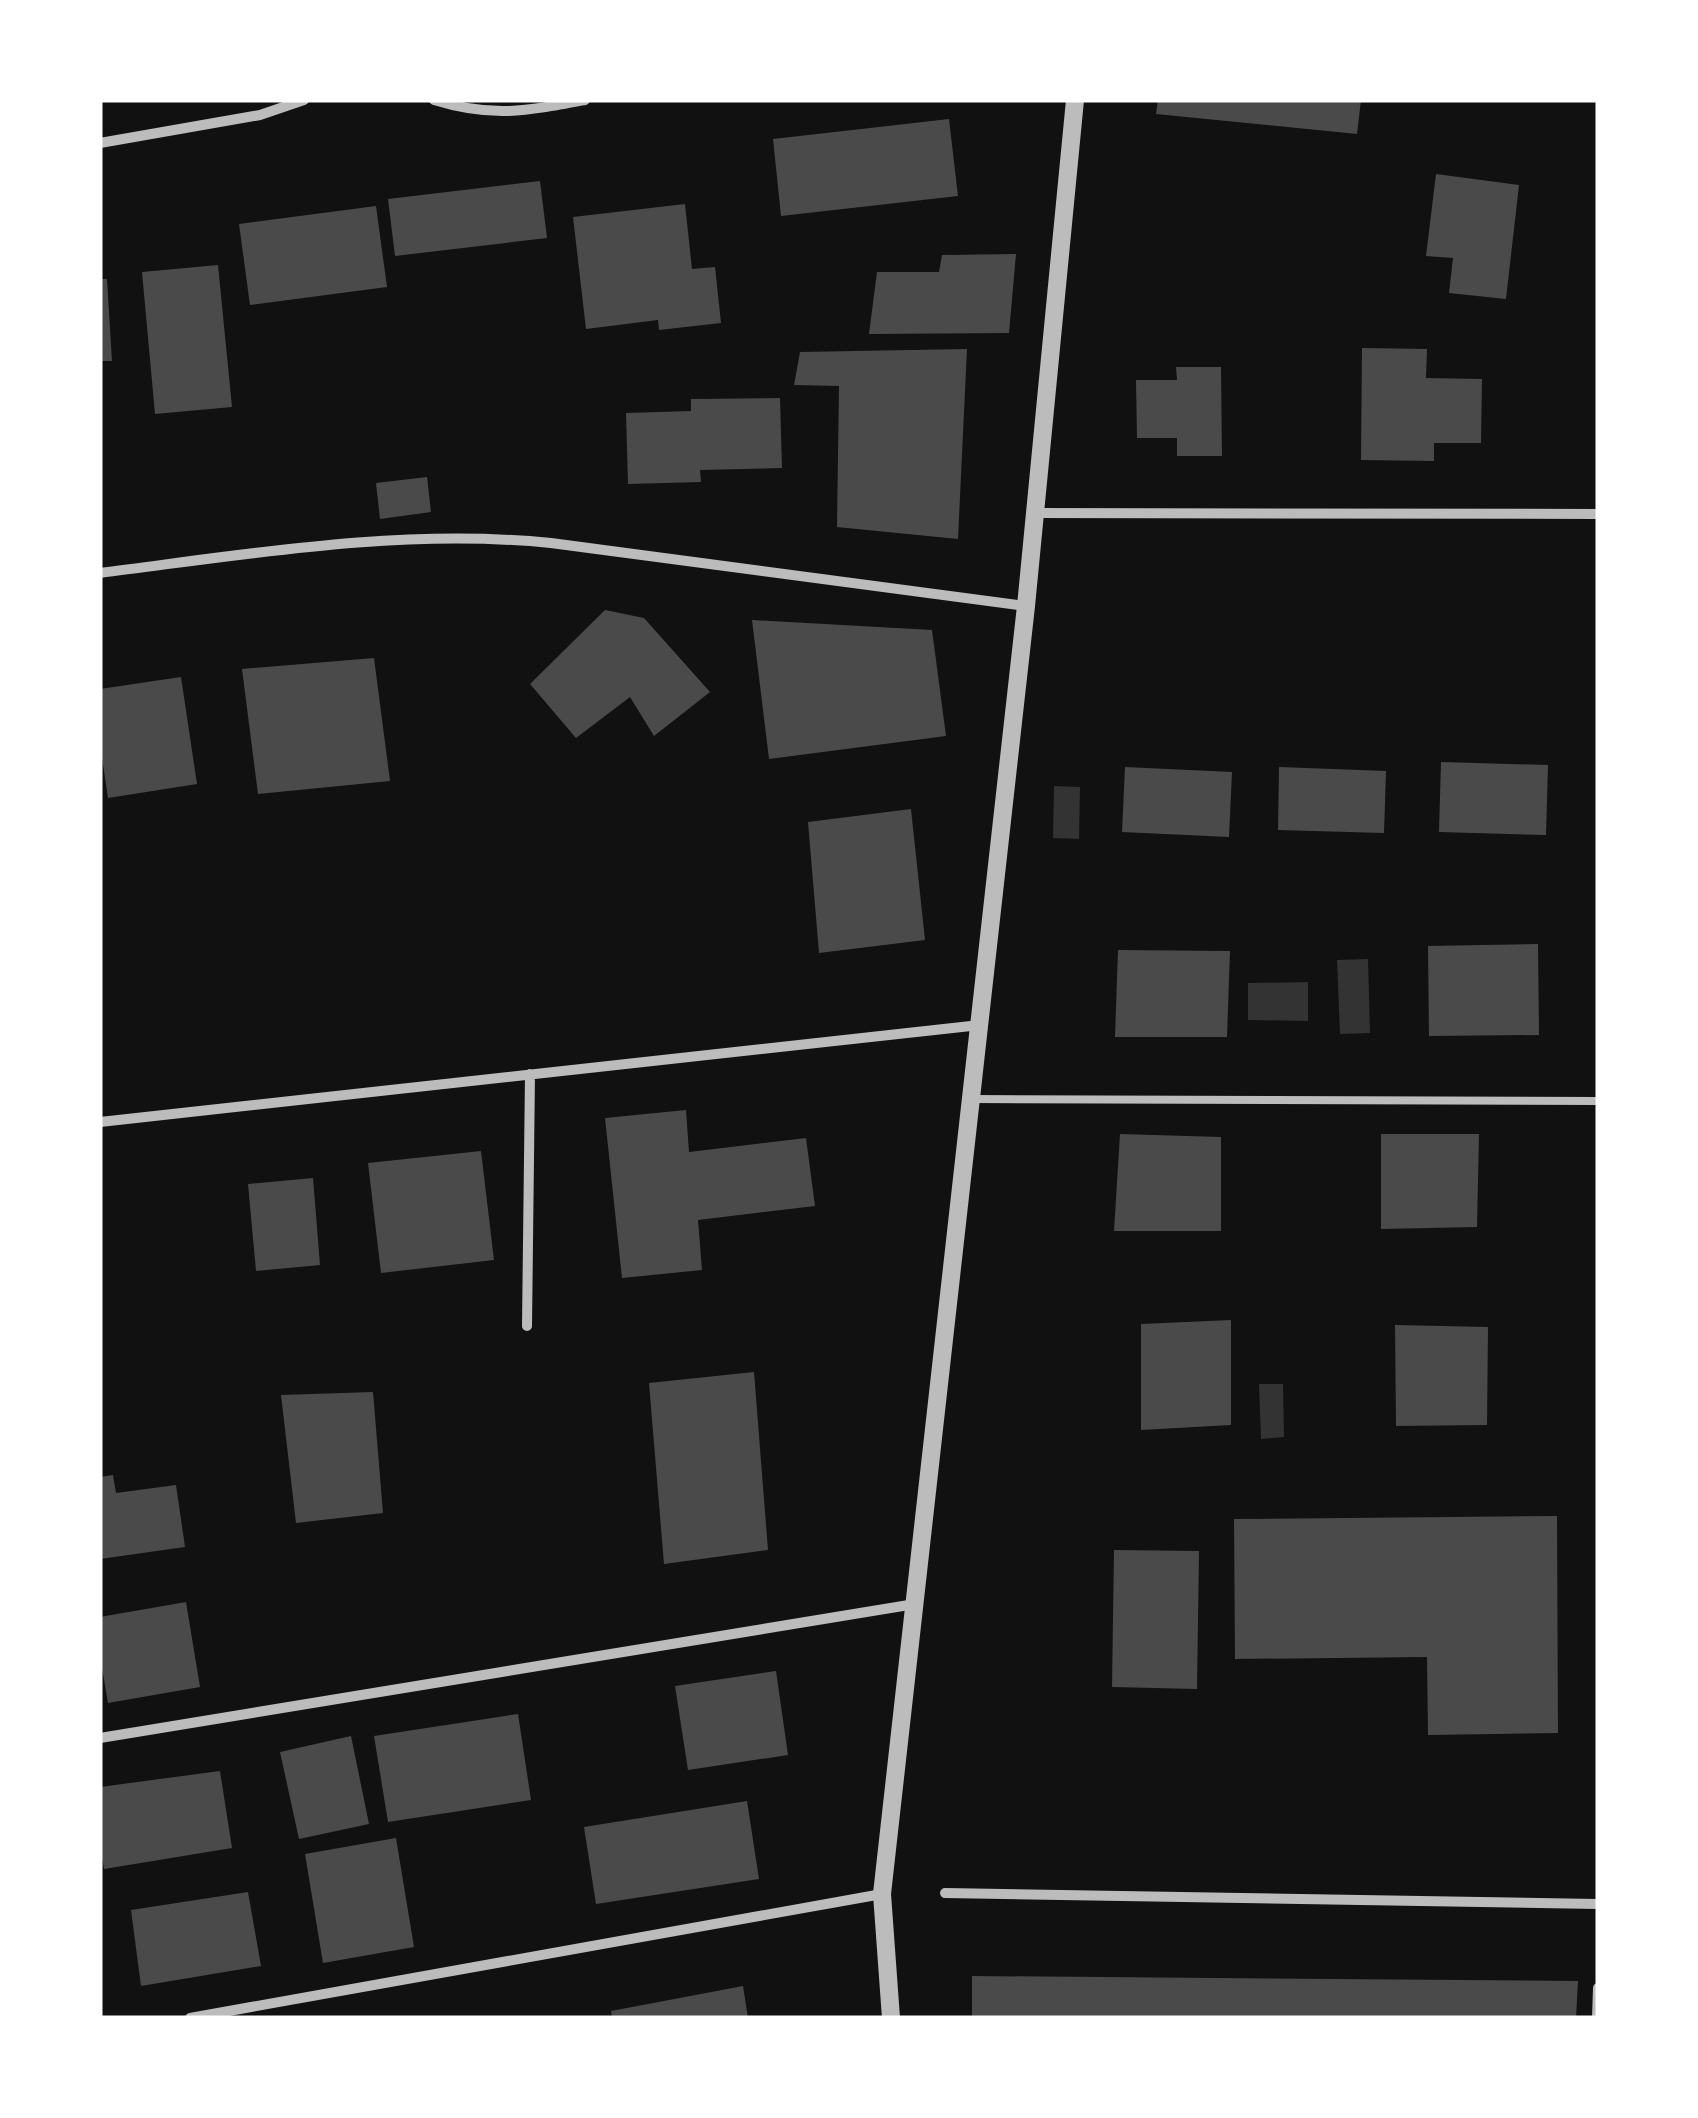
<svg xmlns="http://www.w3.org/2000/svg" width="1698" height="2118" font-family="Commissioner,sans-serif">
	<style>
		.water { fill: #333 }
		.building { fill: #4a4a4a }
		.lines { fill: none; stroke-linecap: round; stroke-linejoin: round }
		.service { stroke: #bcbcbc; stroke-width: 8 }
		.minor { stroke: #bcbcbc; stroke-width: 10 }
		.tertiary { stroke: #bcbcbc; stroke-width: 18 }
	</style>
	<rect width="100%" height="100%" fill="#111"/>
	<path class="water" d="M 1054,786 L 1080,787 L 1079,839 L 1053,838 Z
		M 1368,959 L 1370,1033 L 1340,1034 L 1337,960 Z
		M 1308,982 L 1308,1021 L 1248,1020 L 1248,983 Z
		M 1259,1384 L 1283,1384 L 1284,1437 L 1261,1439 Z"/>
	<path class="building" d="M 1158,100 L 1361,100 L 1357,134 L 1156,114 Z
		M 949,119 L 958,196 L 781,216 L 773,139 Z
		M 1436,174 L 1519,185 L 1506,299 L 1449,293 L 1453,258 L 1426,256 Z
		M 540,181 L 547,238 L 395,256 L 388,199 Z
		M 685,204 L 692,269 L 715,267 L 721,323 L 659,330 L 658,320 L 586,329 L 573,217 Z
		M 376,206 L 387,287 L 250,305 L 239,224 Z
		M 1016,254 L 1009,333 L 869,334 L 877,272 L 939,272 L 942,255 Z
		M 218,265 L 232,407 L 155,414 L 142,272 Z
		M 100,279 L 107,279 L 112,361 L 100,361 Z
		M 1362,348 L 1427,349 L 1426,378 L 1482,379 L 1481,443 L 1434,443 L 1434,461 L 1361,460 Z
		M 967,349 L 958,539 L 837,527 L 839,386 L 794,385 L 800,352 Z
		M 1176,367 L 1221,367 L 1222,456 L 1177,456 L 1177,438 L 1137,438 L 1136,380 L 1177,380 Z
		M 780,398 L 782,468 L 700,470 L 701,482 L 628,484 L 626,413 L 691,411 L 691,399 Z
		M 427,477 L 431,512 L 380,519 L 376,483 Z
		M 605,610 L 644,618 L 710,692 L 654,736 L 630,697 L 576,738 L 530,684 Z
		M 752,620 L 932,630 L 946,736 L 769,759 Z
		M 374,658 L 390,781 L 258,794 L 242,669 Z
		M 181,677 L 197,784 L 108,798 L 100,744 L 100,689 Z
		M 1441,762 L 1548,765 L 1546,835 L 1439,832 Z
		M 1125,767 L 1232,772 L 1229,837 L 1122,832 Z
		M 1279,767 L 1386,771 L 1384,833 L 1278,830 Z
		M 911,809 L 925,940 L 819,953 L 808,822 Z
		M 1538,944 L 1539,1035 L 1429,1036 L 1428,946 Z
		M 1118,950 L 1230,951 L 1227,1037 L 1115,1037 Z
		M 686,1110 L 689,1152 L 806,1138 L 815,1206 L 698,1220 L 702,1270 L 622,1278 L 605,1118 Z
		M 1120,1134 L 1221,1137 L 1221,1231 L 1114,1231 Z
		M 1381,1134 L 1479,1134 L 1477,1227 L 1381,1229 Z
		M 481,1151 L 494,1260 L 381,1273 L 368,1163 Z
		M 313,1178 L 320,1265 L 256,1271 L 248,1184 Z
		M 1231,1320 L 1231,1425 L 1141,1430 L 1141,1324 Z
		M 1395,1325 L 1488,1327 L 1487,1425 L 1396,1426 Z
		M 754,1372 L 768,1550 L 664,1564 L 649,1383 Z
		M 373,1392 L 383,1513 L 296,1523 L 281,1395 Z
		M 113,1475 L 116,1493 L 176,1485 L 185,1547 L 100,1559 L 100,1477 Z
		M 1557,1516 L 1558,1733 L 1428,1735 L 1427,1657 L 1235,1659 L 1234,1519 Z
		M 1114,1550 L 1199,1551 L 1197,1689 L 1112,1687 Z
		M 186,1602 L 200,1687 L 108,1703 L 100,1656 L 100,1617 Z
		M 776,1671 L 788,1755 L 688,1770 L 675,1686 Z
		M 518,1714 L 531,1800 L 388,1822 L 374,1736 Z
		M 351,1736 L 369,1824 L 299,1839 L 280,1752 Z
		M 220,1771 L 232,1848 L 104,1869 L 100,1847 L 100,1787 Z
		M 747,1801 L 759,1879 L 596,1904 L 584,1827 Z
		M 396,1838 L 414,1947 L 323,1963 L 305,1854 Z
		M 248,1892 L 261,1966 L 141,1986 L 131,1910 Z
		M 972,1976 L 1578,1981 L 1576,2018 L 972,2018 Z
		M 743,1986 L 748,2018 L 612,2018 L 611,2011 Z"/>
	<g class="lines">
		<path class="service" d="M 973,1099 L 1598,1101"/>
		<path class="minor" d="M 434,100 C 492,118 527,111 585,100
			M 100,143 L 260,115 L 304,100
			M 1034,513 L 1598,514
			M 100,573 C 250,554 400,528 551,543 L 1026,606
			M 100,1122 L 980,1025
			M 527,1326 L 530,1074
			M 100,1738 L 915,1604
			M 945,1893 L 1598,1904
			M 190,2018 L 882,1894
			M 1597,2018 L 1598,1988"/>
		<path class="tertiary" d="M 891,2018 L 882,1894 L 1026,606 L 1075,100"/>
	</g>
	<rect width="1698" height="2118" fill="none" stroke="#ffffff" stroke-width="205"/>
</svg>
